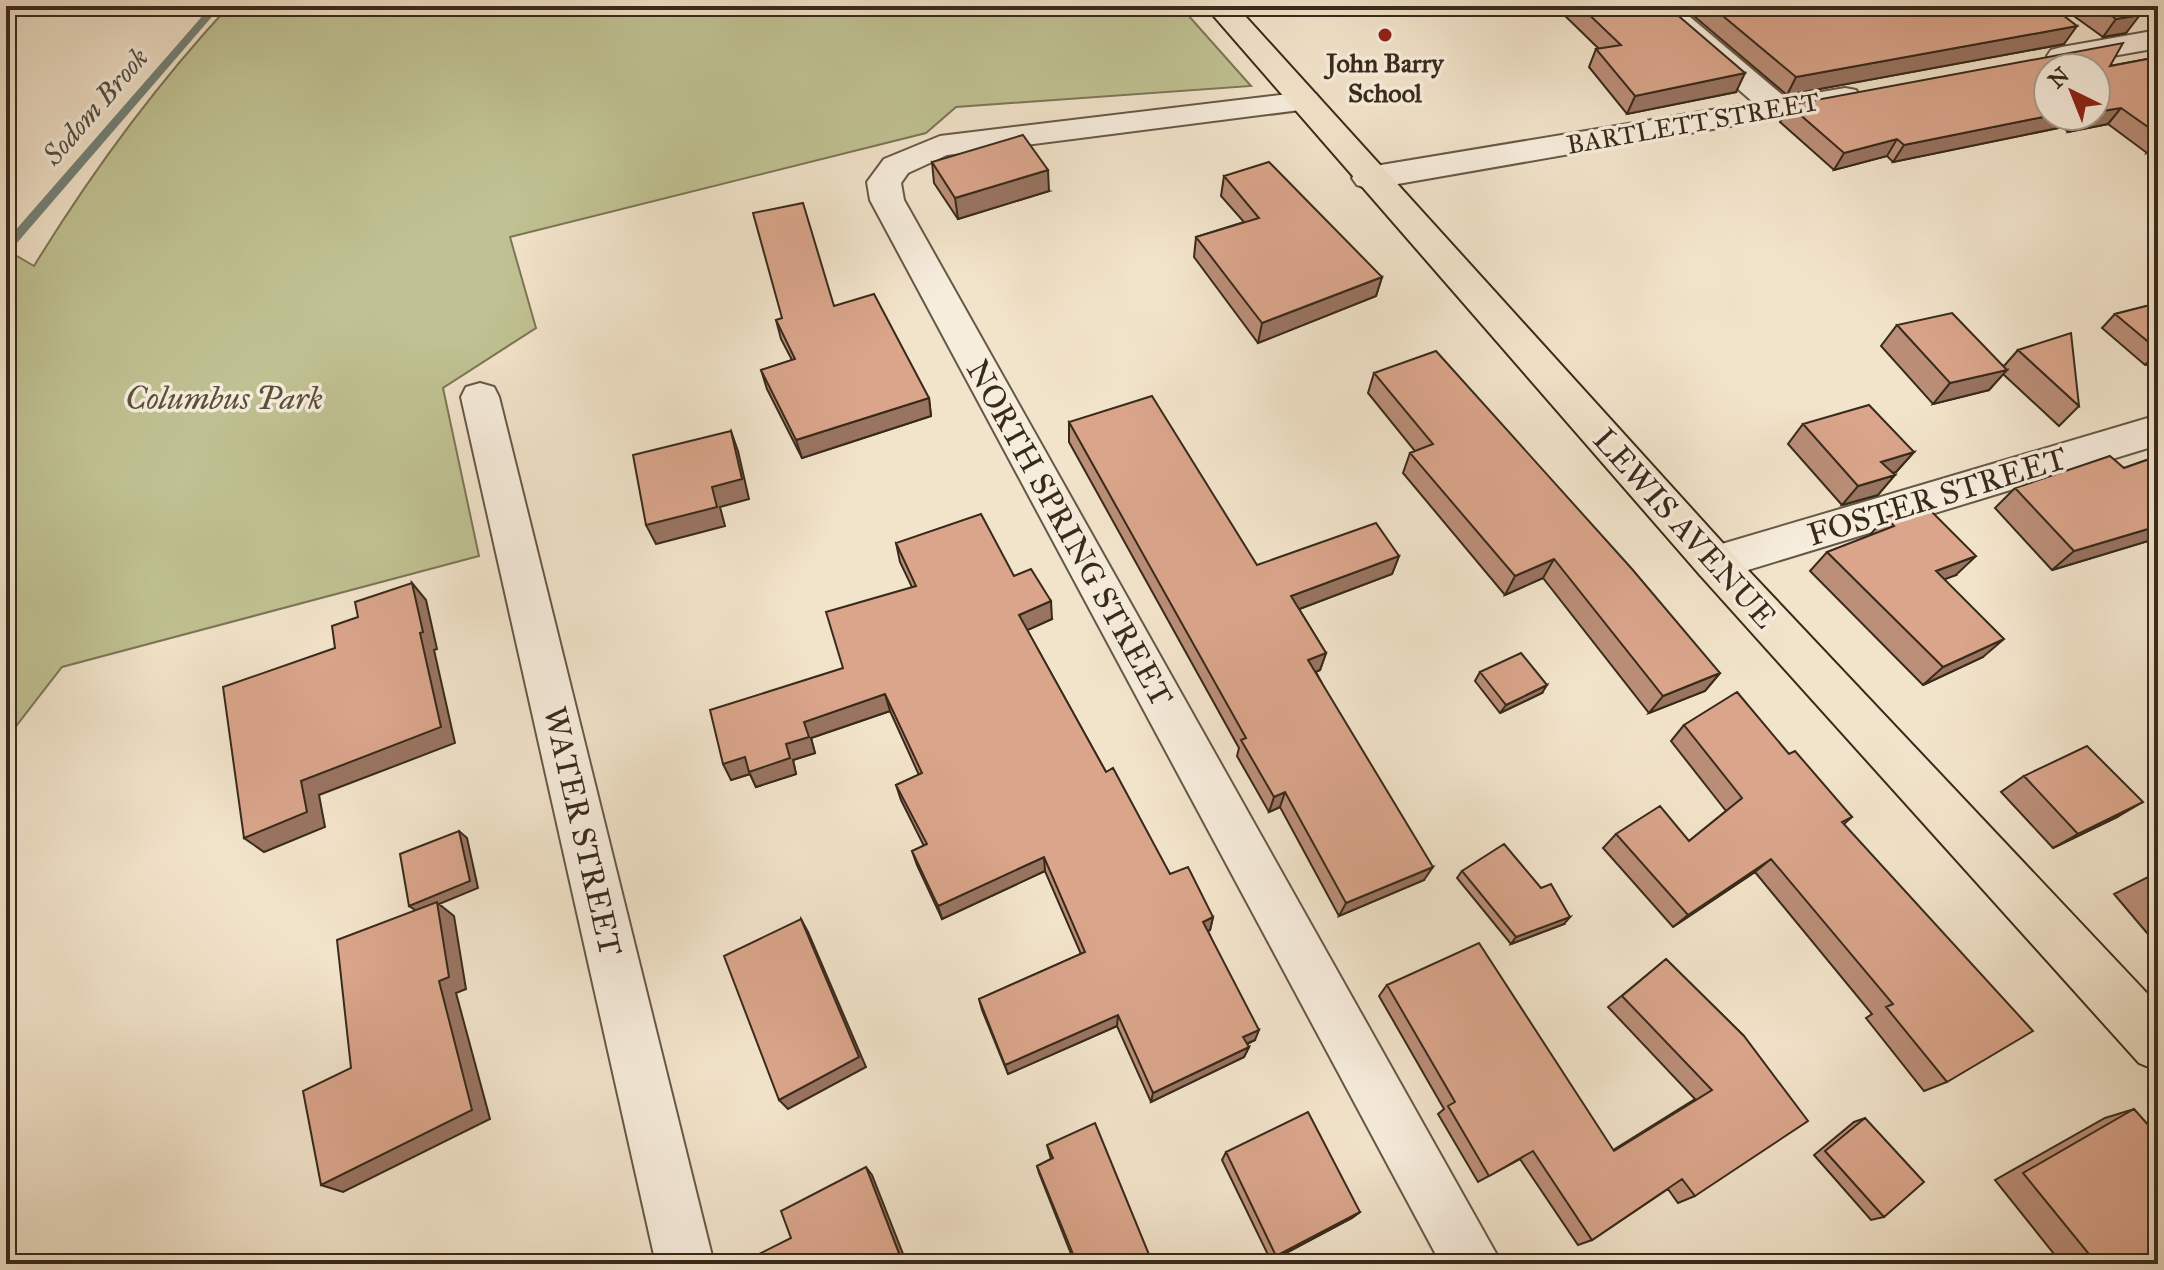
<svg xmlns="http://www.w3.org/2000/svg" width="2164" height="1270" font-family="'IM FELL Great Primer',serif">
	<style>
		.green { fill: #c0c293; stroke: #7c7657; stroke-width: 2 }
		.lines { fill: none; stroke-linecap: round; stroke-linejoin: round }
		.stream { fill: #73837a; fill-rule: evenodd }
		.minor-casing { stroke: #665847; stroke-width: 4 }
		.major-casing { stroke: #382a1b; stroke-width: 4 }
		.minor { fill: #f7eddd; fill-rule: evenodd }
		.major { fill: #f2e4cb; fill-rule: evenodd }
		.wall { fill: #bb8e78; stroke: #382a1b; stroke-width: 2; fill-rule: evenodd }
		.shaded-wall { fill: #997461; stroke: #382a1b; stroke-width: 2 }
		.building { fill: #daa58b; stroke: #382a1b; stroke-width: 2 }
		.poi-dot { fill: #8f2418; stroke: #f7eddd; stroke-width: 3 }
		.labels { text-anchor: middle; stroke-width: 7; stroke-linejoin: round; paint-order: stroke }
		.far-poi-label { font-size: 26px; font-weight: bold; fill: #382a1b; stroke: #f7eddd }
		.far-street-label { font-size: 26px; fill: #382a1b; stroke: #f7eddd }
		.far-water-label { font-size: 28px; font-style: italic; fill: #514f42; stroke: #f7eddd }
		.park-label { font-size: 32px; font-style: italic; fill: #5a5039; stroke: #f7eddd }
		.street-label { font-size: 32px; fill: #382a1b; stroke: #f7eddd }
	</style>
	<rect width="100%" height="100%" fill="#f2e4cb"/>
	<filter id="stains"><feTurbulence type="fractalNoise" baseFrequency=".0025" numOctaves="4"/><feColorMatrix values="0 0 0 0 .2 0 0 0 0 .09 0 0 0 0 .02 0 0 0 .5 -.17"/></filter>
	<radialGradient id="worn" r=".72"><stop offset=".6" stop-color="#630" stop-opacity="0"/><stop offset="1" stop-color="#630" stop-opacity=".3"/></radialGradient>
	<path class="green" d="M 229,6 L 1180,6 L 1251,86 L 956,107 L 926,133 L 510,237 L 536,328 L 443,388 L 479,556 L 62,667 L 6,739 L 6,267 L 15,255 L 34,266 C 91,173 155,86 229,6 Z"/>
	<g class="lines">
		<path class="stream" d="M 187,6 L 202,6 L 216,12 L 10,251 L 6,252 L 6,241 L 205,13 Z"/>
		<defs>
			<path id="minor" d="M 1644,6 L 1677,6 L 1786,98 L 1845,88 L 1856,90 L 1861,97 L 1856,104 L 1369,189 L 1357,185 L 1352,178 L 1357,171 L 1369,167 L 1754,103 Z
				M 2158,30 L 2158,48 L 2062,65 L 2051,62 L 2047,56 L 2051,50 L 2062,47 Z
				M 1305,92 L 1316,94 L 1321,101 L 1316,108 L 947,155 L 908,173 L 901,183 L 904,200 L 1502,1264 L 1441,1264 L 870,200 L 867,182 L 884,159 L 940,136 Z
				M 480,383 L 494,387 L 499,397 L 714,1264 L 656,1264 L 461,397 L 466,387 Z
				M 2158,415 L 2158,445 L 1715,580 L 1700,575 L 1694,563 L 1700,551 L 1715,546 Z"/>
			<path id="major" d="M 1205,6 L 1236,6 L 1730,551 L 2158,1005 L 2158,1071 L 2139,1063 L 1700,575 Z"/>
		</defs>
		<use href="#minor" class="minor-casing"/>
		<use href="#major" class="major-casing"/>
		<use href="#minor" class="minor"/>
		<use href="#major" class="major"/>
	</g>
	<path class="wall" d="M 1555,6 L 1667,6 L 1736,92 L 1627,114 L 1589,67 L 1596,49 L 1598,48 Z
		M 1682,6 L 2051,6 L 2064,44 L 1787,95 Z
		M 2060,6 L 2144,6 L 2126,33 L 2103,37 Z
		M 2158,57 L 2158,150 L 2147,153 L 2108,124 L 2068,132 L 2063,127 L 1893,162 L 1887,156 L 1834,170 L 1780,122 L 1789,105 L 2110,66 ZM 2096,68 L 2096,116 L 2048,116 Z
		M 932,162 L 1049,191 L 958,219 L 934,183 Z
		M 1224,176 L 1382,277 L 1376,296 L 1258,343 L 1194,257 L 1196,237 L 1244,222 L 1221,196 Z
		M 2158,203 L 2158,215 L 2152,210 Z
		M 2158,303 L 2158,361 L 2145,365 L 2102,328 L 2115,314 Z
		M 834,306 L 929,398 L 931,416 L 802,458 L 767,389 L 761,370 L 792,360 L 781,339 L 776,320 Z
		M 1897,325 L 2004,366 L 2018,350 L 2079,406 L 2059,426 L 2003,374 L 1989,390 L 1933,404 L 1881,346 Z
		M 1374,373 L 1720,673 L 1705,691 L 1649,713 L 1543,578 L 1505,595 L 1403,473 L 1410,453 L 1415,451 L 1368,393 Z
		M 1069,422 L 1257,565 L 1399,556 L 1392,574 L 1299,609 L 1326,653 L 1320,670 L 1316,672 L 1424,880 L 1339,916 L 1280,807 L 1269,812 L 1237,756 L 1239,748 L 1069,442 Z
		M 1803,424 L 1914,452 L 1896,472 L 1892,473 L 1878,495 L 1842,505 L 1788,444 Z
		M 2158,456 L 2158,538 L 2052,570 L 1995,508 L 2015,488 L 2124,468 Z
		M 1886,517 L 1956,575 L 1944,579 L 1983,657 L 1923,685 L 1810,571 L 1827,552 L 1869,536 Z
		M 896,543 L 1014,576 L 1052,619 L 1027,630 L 1106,772 L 1170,874 L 1213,917 L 1210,930 L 1208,931 L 1255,1040 L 1247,1044 L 1249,1047 L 1244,1057 L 1151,1102 L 1117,1026 L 1008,1074 L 982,1010 L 979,999 L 1081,954 L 1045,871 L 942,919 L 917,865 L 912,851 L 924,846 L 901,800 L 896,785 L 919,775 L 890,711 L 811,738 L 815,753 L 793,760 L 796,774 L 756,787 L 750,774 L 731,780 L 843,668 L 912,587 L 900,562 Z
		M 1480,672 L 1542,693 L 1500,713 L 1475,681 Z
		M 1684,725 L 1789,754 L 1852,817 L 1844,824 L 1947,1082 L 1924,1091 L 1866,1018 L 1872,1014 L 1755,872 L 1673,927 L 1603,848 L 1616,834 L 1689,841 L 1726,811 L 1671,741 Z
		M 2024,776 L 2117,817 L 2053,848 L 2001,792 Z
		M 1462,871 L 1564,924 L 1511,944 L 1457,878 Z
		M 2158,872 L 2158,946 L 2114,894 Z
		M 1666,959 L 1744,1036 L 1695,1196 L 1678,1203 L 1668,1189 L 1592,1240 L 1578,1245 L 1520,1159 L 1478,1182 L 1438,1114 L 1444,1109 L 1379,996 L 1387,985 L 1613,1150 L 1695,1099 L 1608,1007 Z
		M 2134,1109 L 2140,1264 L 2062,1264 L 1995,1180 L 2105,1118 Z
		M 1865,1118 L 1884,1217 L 1871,1220 L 1814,1155 L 1854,1122 Z
		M 1047,1145 L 1154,1264 L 1075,1264 L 1039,1173 L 1037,1166 L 1051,1159 Z
		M 1226,1152 L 1360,1212 L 1352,1218 L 1271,1261 L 1222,1160 Z
		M 2005,1254 L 2014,1264 L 1971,1264 L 1977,1259 Z
		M 1821,1256 L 1827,1264 L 1793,1264 L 1799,1261 Z"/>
	<path class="shaded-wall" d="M 2140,15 L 2126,33 L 2103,37 L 2116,19 Z
		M 2077,26 L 2064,44 L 1787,95 L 1796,77 Z
		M 1745,73 L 1736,92 L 1627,114 L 1635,96 Z
		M 2121,108 L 2108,124 L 2068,132 L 2080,116 L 2096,116 L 2096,112 Z
		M 2048,116 L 2071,116 L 2063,127 L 1893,162 L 1904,145 Z
		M 1897,139 L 1887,156 L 1834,170 L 1844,153 Z
		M 2158,141 L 2158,150 L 2147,153 Z
		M 1048,170 L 1049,191 L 958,219 L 955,198 Z
		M 1382,277 L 1376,296 L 1258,343 L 1262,323 Z
		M 2158,352 L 2158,361 L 2145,365 Z
		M 2007,370 L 1989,390 L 1933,404 L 1950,383 Z
		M 929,398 L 931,416 L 802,458 L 796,440 Z
		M 731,431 L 738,451 L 749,499 L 720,507 L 725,526 L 656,544 L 646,525 L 712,487 Z
		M 1914,452 L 1896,472 L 1864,481 L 1881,462 Z
		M 1895,475 L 1878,495 L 1842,505 L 1858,486 Z
		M 2158,526 L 2158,538 L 2052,570 L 2074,551 Z
		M 1399,556 L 1392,574 L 1286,614 L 1291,596 Z
		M 1976,556 L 1956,575 L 1917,590 L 1936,571 Z
		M 1554,559 L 1543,578 L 1505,595 L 1515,576 Z
		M 412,583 L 426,600 L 437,649 L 434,650 L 455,743 L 319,795 L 325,827 L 264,852 L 244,838 L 301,781 L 420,633 Z
		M 1051,601 L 1052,619 L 1021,633 L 1019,615 Z
		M 2004,639 L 1983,657 L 1923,685 L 1943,667 Z
		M 1326,653 L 1320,670 L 1303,677 L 1308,660 Z
		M 1720,673 L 1705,691 L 1649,713 L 1663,696 Z
		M 1547,685 L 1542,693 L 1500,713 L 1506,705 Z
		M 885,694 L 890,711 L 811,738 L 815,753 L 793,760 L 796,774 L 756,787 L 750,774 L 731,780 L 723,764 L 804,722 Z
		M 1285,792 L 1280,807 L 1269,812 L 1274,797 Z
		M 2143,802 L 2117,817 L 2053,848 L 2078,834 Z
		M 459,831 L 467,838 L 478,888 L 439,904 L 454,916 L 466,989 L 456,993 L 490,1119 L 343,1192 L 321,1185 L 418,912 L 409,906 Z
		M 1044,857 L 1045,871 L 942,919 L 938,906 Z
		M 1771,859 L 1755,872 L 1673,927 L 1688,915 Z
		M 1433,867 L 1424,880 L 1339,916 L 1346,903 Z
		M 1213,917 L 1210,930 L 1200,934 L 1203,922 Z
		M 1570,917 L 1564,924 L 1511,944 L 1516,937 Z
		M 801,919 L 808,932 L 866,1067 L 788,1109 L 779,1100 Z
		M 1118,1015 L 1117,1026 L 1008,1074 L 1005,1065 Z
		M 1259,1030 L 1255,1040 L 1239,1047 L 1243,1037 Z
		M 1249,1047 L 1244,1057 L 1151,1102 L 1153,1093 Z
		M 866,1167 L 872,1175 L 907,1264 L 903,1264 Z
		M 1360,1212 L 1352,1218 L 1271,1261 L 1276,1256 Z"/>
	<path class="building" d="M 1580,6 L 1667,6 L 1745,73 L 1635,96 L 1596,49 L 1621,45 Z
		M 1711,6 L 2051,6 L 2077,26 L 1796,77 Z
		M 2098,6 L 2144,6 L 2140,15 L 2116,19 Z
		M 2123,43 L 2110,66 L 2158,57 L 2158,134 L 2121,108 L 2096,112 L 2096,68 L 2048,68 L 2048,116 L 1904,145 L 1897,139 L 1844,153 L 1789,105 Z
		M 1023,135 L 1048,170 L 955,198 L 932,162 Z
		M 1269,162 L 1382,277 L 1262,323 L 1196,237 L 1259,218 L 1224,176 Z
		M 803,203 L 834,306 L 874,294 L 929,398 L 796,440 L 761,370 L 795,359 L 776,320 L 782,318 L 753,213 Z
		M 2158,303 L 2158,350 L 2115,314 Z
		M 1952,313 L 2007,370 L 1950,383 L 1897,325 Z
		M 2071,333 L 2079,406 L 2018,350 Z
		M 1436,351 L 1632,569 L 1720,673 L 1663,696 L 1554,559 L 1515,576 L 1410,453 L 1433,444 L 1374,373 Z
		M 1152,396 L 1257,565 L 1376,523 L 1399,556 L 1291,596 L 1326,653 L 1308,660 L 1433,867 L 1346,903 L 1285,792 L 1274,797 L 1241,740 L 1246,738 L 1069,422 Z
		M 1869,405 L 1914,452 L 1881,462 L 1895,475 L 1858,486 L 1803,424 Z
		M 731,431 L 742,479 L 712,487 L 717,507 L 646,525 L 633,455 Z
		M 2110,456 L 2124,468 L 2158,456 L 2158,526 L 2074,551 L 2015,488 Z
		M 1925,505 L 1976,556 L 1936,571 L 2004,639 L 1943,667 L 1827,552 L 1894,526 L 1886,517 Z
		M 981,514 L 1014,576 L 1031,569 L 1051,601 L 1019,615 L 1106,772 L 1113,768 L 1170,874 L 1188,867 L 1213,917 L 1203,922 L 1259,1030 L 1243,1037 L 1249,1047 L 1153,1093 L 1118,1015 L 1005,1065 L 979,999 L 1085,952 L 1044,857 L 938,906 L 912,851 L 927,844 L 896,785 L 922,773 L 885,694 L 804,722 L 809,737 L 786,744 L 790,758 L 749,772 L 745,757 L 723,764 L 710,710 L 843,668 L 826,612 L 916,586 L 896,543 Z
		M 412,583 L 423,632 L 420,633 L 441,727 L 301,781 L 307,812 L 244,838 L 223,687 L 335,648 L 332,626 L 358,617 L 355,602 Z
		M 1521,653 L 1547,685 L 1506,705 L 1480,672 Z
		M 1737,692 L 1789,754 L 1795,751 L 1852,817 L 1842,822 L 2033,1031 L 1947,1082 L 1886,1007 L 1893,1004 L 1771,859 L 1688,915 L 1616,834 L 1660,806 L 1689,841 L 1742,798 L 1684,725 Z
		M 2087,746 L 2143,802 L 2078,834 L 2024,776 Z
		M 459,831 L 470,881 L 409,906 L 400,854 Z
		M 1504,844 L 1541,888 L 1551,884 L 1570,917 L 1516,937 L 1462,871 Z
		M 437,902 L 449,977 L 439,981 L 472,1110 L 321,1185 L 303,1091 L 351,1068 L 337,940 Z
		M 801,919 L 859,1057 L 779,1100 L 724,956 Z
		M 1479,943 L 1614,1151 L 1712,1090 L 1622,996 L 1666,959 L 1744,1036 L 1808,1121 L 1695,1196 L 1682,1179 L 1592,1240 L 1533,1151 L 1489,1176 L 1448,1106 L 1455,1102 L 1387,985 Z
		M 2134,1109 L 2158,1136 L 2158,1253 L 2140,1264 L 2097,1264 L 2023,1173 Z
		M 1308,1112 L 1360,1212 L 1276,1256 L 1226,1152 Z
		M 1865,1118 L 1924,1182 L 1884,1217 L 1825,1151 Z
		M 1095,1123 L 1150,1257 L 1154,1264 L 1077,1264 L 1037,1166 L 1053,1158 L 1047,1145 Z
		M 866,1167 L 903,1264 L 753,1264 L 751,1258 L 791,1238 L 781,1211 Z
		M 2005,1254 L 2014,1264 L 1993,1264 Z
		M 1821,1256 L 1827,1264 L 1808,1264 Z"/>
	<circle class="poi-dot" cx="1385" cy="35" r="8"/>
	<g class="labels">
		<g class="far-poi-label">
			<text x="1385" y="72">John Barry<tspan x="1385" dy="30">School</tspan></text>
		</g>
		<g class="far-street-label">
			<text transform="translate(1693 123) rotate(-10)" y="9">BARTLETT STREET</text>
		</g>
		<g class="far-water-label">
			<text transform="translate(95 106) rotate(-49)" y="10">Sodom Brook</text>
		</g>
		<g class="park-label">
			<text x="224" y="409">Columbus Park</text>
		</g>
		<g class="street-label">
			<text transform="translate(1937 496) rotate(-17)" y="11">FOSTER STREET</text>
			<text transform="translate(1685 528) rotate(48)" y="11">LEWIS AVENUE</text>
			<text transform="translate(1070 533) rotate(61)" y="11">NORTH SPRING STREET</text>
			<text transform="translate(583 831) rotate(77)" y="11">WATER STREET</text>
		</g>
	</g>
	<rect width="2164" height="1270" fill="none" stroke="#f2e4cb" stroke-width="32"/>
	<rect x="8" y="8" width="2148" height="1254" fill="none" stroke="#382a1b" stroke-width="4"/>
	<rect x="16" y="16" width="2132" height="1238" fill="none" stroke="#382a1b" stroke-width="2"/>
	<g transform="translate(2072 92) rotate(317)"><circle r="38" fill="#f7eddd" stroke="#ab9f8f" stroke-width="2"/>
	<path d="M0-6L14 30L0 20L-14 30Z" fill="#8f2418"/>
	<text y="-12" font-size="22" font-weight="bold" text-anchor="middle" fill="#382a1b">N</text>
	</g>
	<rect width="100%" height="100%" filter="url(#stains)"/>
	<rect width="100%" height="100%" fill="url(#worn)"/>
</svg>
